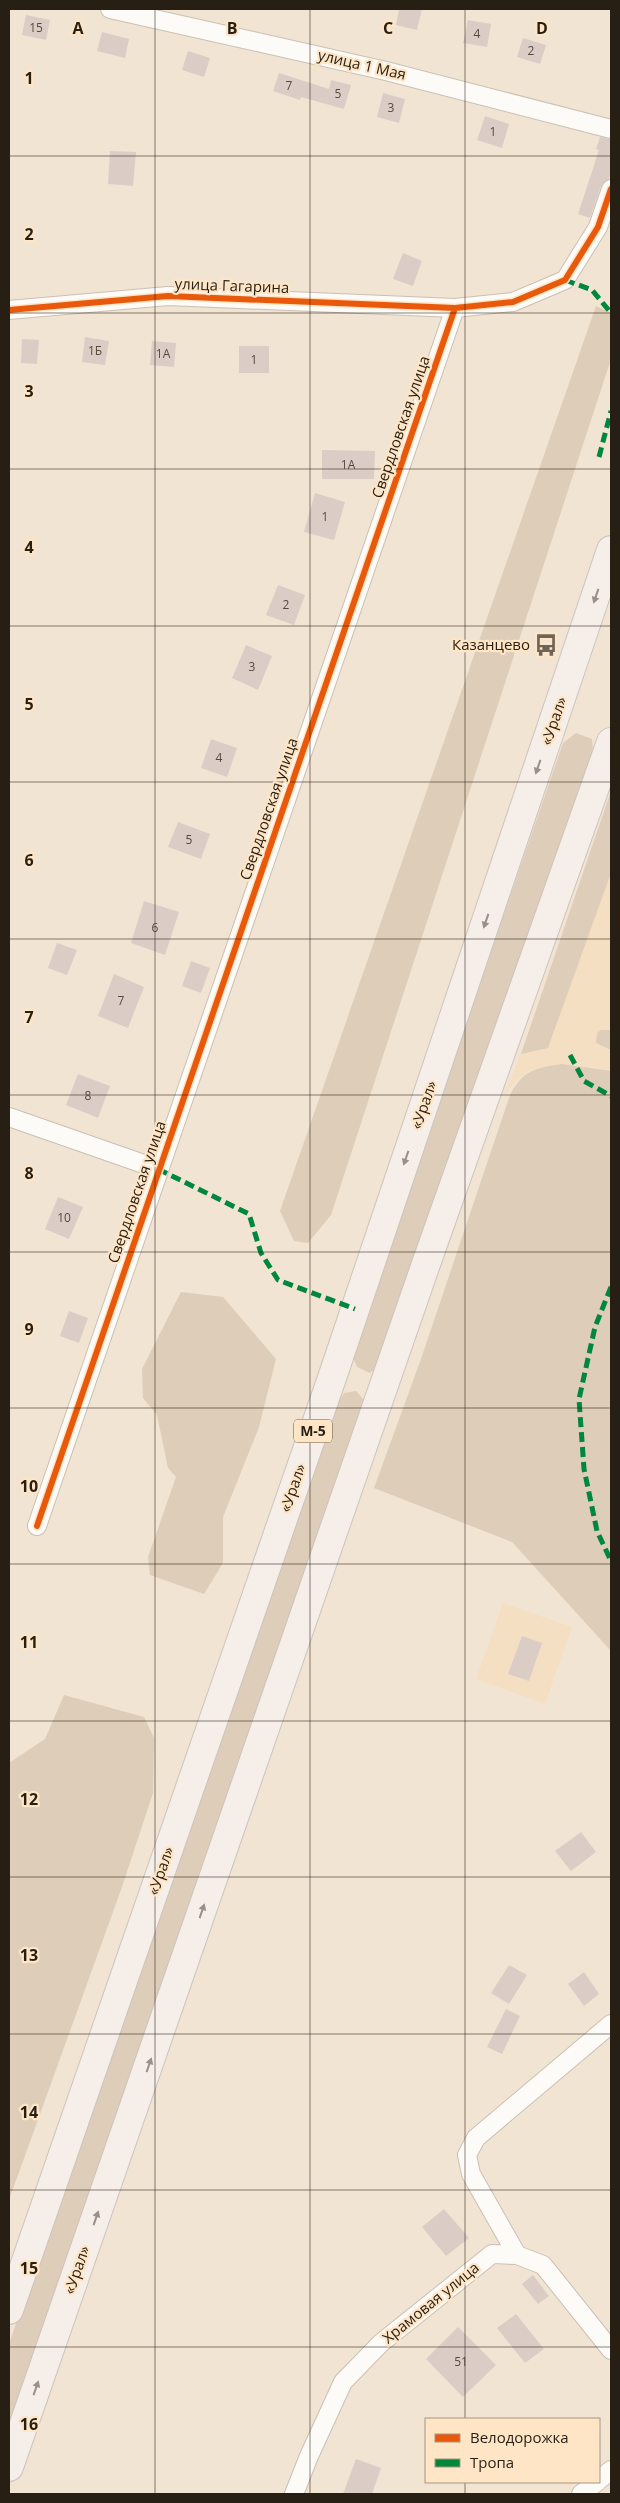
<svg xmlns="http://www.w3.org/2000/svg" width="620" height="2503" font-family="'Open Sans',sans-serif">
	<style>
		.built { fill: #f5dfc3 }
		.green { fill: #decdb8 }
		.building { fill: #dbcdc5 }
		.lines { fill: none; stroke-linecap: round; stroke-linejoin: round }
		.street-casing { stroke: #cac0b3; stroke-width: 20 }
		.primary-casing { stroke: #cbc4bc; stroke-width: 30 }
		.street { stroke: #fdfbf8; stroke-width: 18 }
		.primary { stroke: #f6efe9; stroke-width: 28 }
		.quiet { stroke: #00873e; stroke-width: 5; stroke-dasharray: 10 5; stroke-linecap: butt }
		.cycleway-casing { stroke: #fee5c6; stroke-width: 9 }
		.cycleway { stroke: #e8590c; stroke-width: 6 }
		.oneway { fill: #999189 }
		.grid { fill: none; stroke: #281f14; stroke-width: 1; stroke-opacity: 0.55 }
		.labels { text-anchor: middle; stroke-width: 4.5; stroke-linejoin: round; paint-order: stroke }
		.number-label { font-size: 12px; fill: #554a40 }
		.shield { fill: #fee5c6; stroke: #685a49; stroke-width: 1 }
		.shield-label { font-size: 14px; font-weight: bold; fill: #281f14 }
		.street-label { font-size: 15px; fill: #281f14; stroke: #fee5c6 }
		.poi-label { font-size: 15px; fill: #281f14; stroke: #fee5c6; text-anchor: end }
		.grid-label { font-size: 16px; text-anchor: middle; font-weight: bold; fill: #281f14; stroke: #fee5c6; stroke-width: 4.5; stroke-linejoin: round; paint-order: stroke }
	</style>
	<rect width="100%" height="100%" fill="#f1e4d3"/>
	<path class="built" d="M 611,791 L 611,1071 L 591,1067 L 536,1068 L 518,1079 L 503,1096 L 521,1054 Z
		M 503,1603 L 572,1627 L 545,1704 L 476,1679 Z"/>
	<path class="green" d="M 596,306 L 611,313 L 611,359 L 331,1215 L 308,1243 L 294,1241 L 280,1211 Z
		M 576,733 L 592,739 L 593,751 L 381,1364 L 370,1373 L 357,1367 L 352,1355 L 563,743 Z
		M 611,791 L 611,873 L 548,1048 L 521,1054 Z
		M 601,1030 L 611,1030 L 611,1050 L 596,1043 L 597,1033 Z
		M 562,1064 L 611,1071 L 611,1651 L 512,1542 L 374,1488 L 421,1359 L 510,1095 C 523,1070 535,1068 562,1064 Z
		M 181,1292 L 223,1297 L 276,1359 L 259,1427 L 223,1517 L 223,1563 L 204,1594 L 150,1575 L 148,1557 L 176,1477 L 168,1468 L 157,1415 L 143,1398 L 142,1369 Z
		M 356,1391 L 365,1401 L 9,2432 L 9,2344 L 335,1408 L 344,1393 Z
		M 64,1695 L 144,1717 L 154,1738 L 153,1793 L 122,1887 L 9,2200 L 9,1763 L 45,1739 Z"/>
	<path class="building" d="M 399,9 L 422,9 L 417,30 L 396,25 Z
		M 26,15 L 50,20 L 46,40 L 22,35 Z
		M 468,20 L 491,24 L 487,47 L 463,43 Z
		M 102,32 L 129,39 L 125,58 L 97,51 Z
		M 523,38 L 546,45 L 540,64 L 517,57 Z
		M 188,51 L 210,58 L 204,77 L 182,70 Z
		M 279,73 L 329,89 L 331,80 L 351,85 L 344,109 L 301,97 L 300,100 L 273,91 Z
		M 383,93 L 405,99 L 399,123 L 377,117 Z
		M 485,116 L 509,124 L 502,148 L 477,140 Z
		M 600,137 L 611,139 L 611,172 L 609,179 L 601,186 L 590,218 L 578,214 L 599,150 L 596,149 Z
		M 110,151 L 136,152 L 133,186 L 108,184 Z
		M 403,253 L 422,261 L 413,286 L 393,279 Z
		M 85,337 L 109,341 L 105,365 L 82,362 Z
		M 22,339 L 39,340 L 37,364 L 21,363 Z
		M 152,341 L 176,343 L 174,367 L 150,365 Z
		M 239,346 L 269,346 L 269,373 L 239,373 Z
		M 322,450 L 375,451 L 374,479 L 322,479 Z
		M 315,493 L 345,502 L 334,540 L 304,532 Z
		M 278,585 L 305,595 L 294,625 L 266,615 Z
		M 246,645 L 272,656 L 258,690 L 232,678 Z
		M 211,739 L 237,748 L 227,777 L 201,768 Z
		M 178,822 L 210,834 L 201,859 L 168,847 Z
		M 144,901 L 179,912 L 165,955 L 131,943 Z
		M 57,943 L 77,950 L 67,975 L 48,968 Z
		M 191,961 L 210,968 L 201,993 L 182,986 Z
		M 114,974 L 144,987 L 128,1028 L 98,1016 Z
		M 78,1074 L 110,1086 L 98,1118 L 66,1105 Z
		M 58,1197 L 83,1207 L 69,1239 L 45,1229 Z
		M 69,1311 L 88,1318 L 79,1343 L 60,1336 Z
		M 522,1636 L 542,1643 L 529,1681 L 508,1674 Z
		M 581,1832 L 596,1852 L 571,1871 L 555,1851 Z
		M 509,1965 L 527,1975 L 509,2004 L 491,1993 Z
		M 584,1972 L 599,1994 L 584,2006 L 568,1984 Z
		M 506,2009 L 520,2016 L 502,2054 L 487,2047 Z
		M 444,2209 L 469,2238 L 446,2256 L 422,2227 Z
		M 533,2275 L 549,2296 L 538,2304 L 522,2284 Z
		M 516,2314 L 544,2349 L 525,2363 L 497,2328 Z
		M 458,2327 L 496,2365 L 463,2397 L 426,2359 Z
		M 356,2459 L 381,2468 L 372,2494 L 343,2494 Z"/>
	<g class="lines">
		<defs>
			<path id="street" d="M 110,9 L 386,71 L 611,129
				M 9,310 L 168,296 L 455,308 L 513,302 L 565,280 L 598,227 L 611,189
				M 9,1117 L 158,1169
				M 37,1526 L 455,308
				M 517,2255 L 471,2174 L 467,2155 L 476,2138 L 611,2024
				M 599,2480 L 611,2470
				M 294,2494 L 309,2456 L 343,2382 L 381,2343 L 492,2254 L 517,2255 L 543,2265 L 611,2350
				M 581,2494 L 597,2482"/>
			<path id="primary" d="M 9,2310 L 334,1372 L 611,550
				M 9,2467 L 427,1261 L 611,742"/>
		</defs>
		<use href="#street" class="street-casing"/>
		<use href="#primary" class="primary-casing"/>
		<use href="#street" class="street"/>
		<use href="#primary" class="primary"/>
		<path class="quiet" d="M 565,280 L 592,290 L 611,313
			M 599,457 L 611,411
			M 570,1055 L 584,1081 L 611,1096
			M 158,1169 L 249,1214 L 261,1253 L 278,1280 L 355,1309
			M 611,1287 L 595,1327 L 579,1399 L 584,1469 L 597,1531 L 611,1561"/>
		<defs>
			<path id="cycleway" d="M 9,310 L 168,296 L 455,308 L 513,302 L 565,280 L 598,227 L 611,189
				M 37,1526 L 455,308"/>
		</defs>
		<use href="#cycleway" class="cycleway-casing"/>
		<use href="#cycleway" class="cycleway"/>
	</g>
	<defs><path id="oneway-solid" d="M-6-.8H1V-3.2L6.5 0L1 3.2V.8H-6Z" transform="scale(1.25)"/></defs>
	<g class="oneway">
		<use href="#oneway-solid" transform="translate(596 596) rotate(109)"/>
		<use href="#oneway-solid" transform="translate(538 767) rotate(109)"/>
		<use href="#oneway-solid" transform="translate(486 921) rotate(109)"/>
		<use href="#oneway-solid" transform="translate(406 1158) rotate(109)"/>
		<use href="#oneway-solid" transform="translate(202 1911) rotate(-71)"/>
		<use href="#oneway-solid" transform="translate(149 2065) rotate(-71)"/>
		<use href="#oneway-solid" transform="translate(96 2218) rotate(-71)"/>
		<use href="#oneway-solid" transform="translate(36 2388) rotate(-71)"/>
	</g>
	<path class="grid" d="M 155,9 L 155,2494M 310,9 L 310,2494M 465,9 L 465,2419M 9,156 L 611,156M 9,313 L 611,313M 9,469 L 611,469M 9,626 L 611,626M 9,782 L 611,782M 9,939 L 611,939M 9,1095 L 611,1095M 9,1252 L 611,1252M 9,1408 L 611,1408M 9,1564 L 611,1564M 9,1721 L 611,1721M 9,1877 L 611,1877M 9,2034 L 611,2034M 9,2190 L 611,2190M 9,2347 L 611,2347M 465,2482 L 465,2494"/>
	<defs>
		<symbol id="bus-bare" viewBox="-9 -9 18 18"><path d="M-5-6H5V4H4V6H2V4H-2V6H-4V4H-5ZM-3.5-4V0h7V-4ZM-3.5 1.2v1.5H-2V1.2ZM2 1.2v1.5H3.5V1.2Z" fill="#6e6457" stroke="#fee5c6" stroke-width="2.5" paint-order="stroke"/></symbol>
	</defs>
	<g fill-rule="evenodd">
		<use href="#bus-bare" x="530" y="629" width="32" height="32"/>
	</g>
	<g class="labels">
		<g class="number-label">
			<text x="36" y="32">15</text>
			<text x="477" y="38">4</text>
			<text x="531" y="55">2</text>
			<text x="289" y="90">7</text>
			<text x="338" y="98">5</text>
			<text x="391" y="112">3</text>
			<text x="493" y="136">1</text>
			<text x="95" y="355">1Б</text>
			<text x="163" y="358">1А</text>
			<text x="254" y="364">1</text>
			<text x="348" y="469">1А</text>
			<text x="325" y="521">1</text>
			<text x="286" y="609">2</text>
			<text x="252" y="671">3</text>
			<text x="219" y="762">4</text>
			<text x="189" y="844">5</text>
			<text x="155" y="932">6</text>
			<text x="121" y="1005">7</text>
			<text x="88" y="1100">8</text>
			<text x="64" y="1222">10</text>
			<text x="461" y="2366">51</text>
		</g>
		<rect class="shield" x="294" y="1419.5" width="38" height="23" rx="4"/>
		<g class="shield-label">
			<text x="313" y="1436">М-5</text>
		</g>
		<g class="street-label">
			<text transform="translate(362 65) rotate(13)" y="5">улица 1 Мая</text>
			<text transform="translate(232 286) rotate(2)" y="5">улица Гагарина</text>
			<text transform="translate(401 427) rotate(-71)" y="5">Свердловская улица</text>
			<text transform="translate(554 721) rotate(-71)" y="5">«Урал»</text>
			<text transform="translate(269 809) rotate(-71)" y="5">Свердловская улица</text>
			<text transform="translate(424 1105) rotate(-71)" y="5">«Урал»</text>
			<text transform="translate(137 1192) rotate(-71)" y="5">Свердловская улица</text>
			<text transform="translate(293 1488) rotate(-71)" y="5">«Урал»</text>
			<text transform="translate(161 1871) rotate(-71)" y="5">«Урал»</text>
			<text transform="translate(77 2270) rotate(-71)" y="5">«Урал»</text>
			<text transform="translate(431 2303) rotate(-39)" y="5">Храмовая улица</text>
		</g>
		<g class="poi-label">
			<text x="530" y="650">Казанцево</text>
		</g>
	</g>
	<g class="grid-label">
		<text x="78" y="34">A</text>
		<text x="232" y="34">B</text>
		<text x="388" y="34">C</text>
		<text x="542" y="34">D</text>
		<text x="29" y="84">1</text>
		<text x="29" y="240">2</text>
		<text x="29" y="397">3</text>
		<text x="29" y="553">4</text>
		<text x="29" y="710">5</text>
		<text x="29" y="866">6</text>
		<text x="29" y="1023">7</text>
		<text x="29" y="1179">8</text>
		<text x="29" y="1335">9</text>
		<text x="29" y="1492">10</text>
		<text x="29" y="1648">11</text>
		<text x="29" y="1805">12</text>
		<text x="29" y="1961">13</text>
		<text x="29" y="2118">14</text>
		<text x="29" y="2274">15</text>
		<text x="29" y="2430">16</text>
	</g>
	<rect width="620" height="2503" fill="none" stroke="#281f14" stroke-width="20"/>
	<rect x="425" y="2418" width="175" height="65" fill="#fee5c6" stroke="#a8967f"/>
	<rect x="435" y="2434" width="25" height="8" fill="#e8590c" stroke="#a8967f"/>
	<text x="470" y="2443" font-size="15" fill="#281f14">Велодорожка</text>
	<rect x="435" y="2459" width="25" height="8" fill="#00873e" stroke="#a8967f"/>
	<text x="470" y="2468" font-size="15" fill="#281f14">Тропа</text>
</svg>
